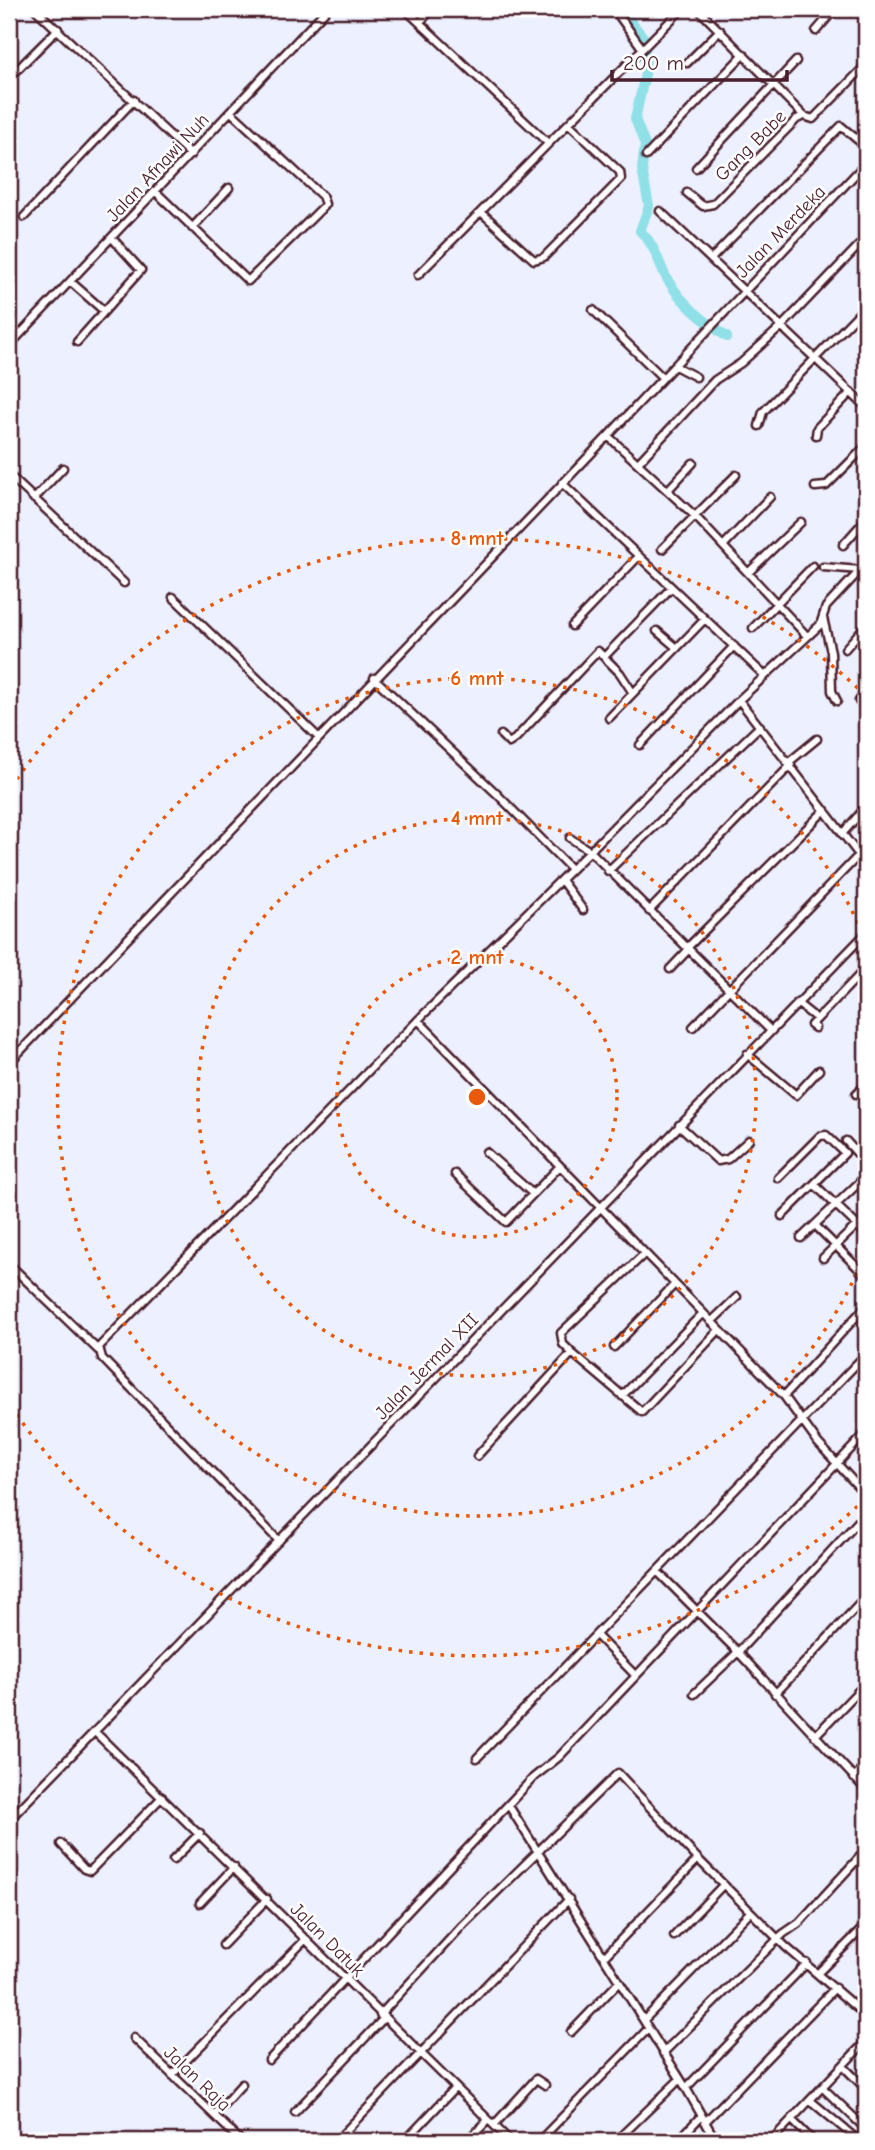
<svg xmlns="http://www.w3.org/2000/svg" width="875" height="2150" font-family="'Comic Neue',sans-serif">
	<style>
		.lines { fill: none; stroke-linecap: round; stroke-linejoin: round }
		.river { stroke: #8fe0e7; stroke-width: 10 }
		.minor-casing { stroke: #4a1f2b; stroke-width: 11 }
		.minor { stroke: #fff; stroke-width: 6 }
		.ring { fill: none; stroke: #e8590c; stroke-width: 3.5; stroke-dasharray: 3.5 7 }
		.labels { text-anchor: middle; stroke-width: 5; stroke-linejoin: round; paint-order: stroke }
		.street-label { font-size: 19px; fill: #4a1f2b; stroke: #fff }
		.centre { fill: #e8590c; stroke: #fff; stroke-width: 3.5 }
		.ring-label { font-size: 21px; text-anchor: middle; font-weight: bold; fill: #e8590c; stroke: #fff; stroke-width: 5; stroke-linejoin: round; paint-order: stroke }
	</style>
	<rect width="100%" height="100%" fill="#edf0ff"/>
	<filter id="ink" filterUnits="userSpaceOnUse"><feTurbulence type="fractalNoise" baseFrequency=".0143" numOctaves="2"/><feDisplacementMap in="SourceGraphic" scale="14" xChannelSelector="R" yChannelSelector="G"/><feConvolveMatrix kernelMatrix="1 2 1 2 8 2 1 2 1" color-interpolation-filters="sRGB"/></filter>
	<g filter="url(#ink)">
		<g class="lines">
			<path class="river" d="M 621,9 L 644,38 L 646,70 L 635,119 L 645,145 L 642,169 L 649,206 L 640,231 C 655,244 658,262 667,279 C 683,305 703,320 727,337"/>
			<defs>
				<path id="minor" d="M 35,9 L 191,155
					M 405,9 L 549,144
					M 614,9 L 642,48
					M 698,9 L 804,116
					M 858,9 L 866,17
					M 420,22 L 432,9
					M 816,31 L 835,9
					M 687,63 L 720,30
					M 9,78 L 58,29
					M 646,156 L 744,54
					M 696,168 L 796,61
					M 156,192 L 248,281 L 322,208 L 325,204 L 322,196 L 231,112
					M 687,193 L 703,206 L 713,204 L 797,119 L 804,116 L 813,119 L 866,65
					M 660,211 L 866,407
					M 481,212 L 534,260 L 544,257 L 621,179 L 620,172 L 569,124
					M 24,217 L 134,100
					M 192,228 L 229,188
					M 711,259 L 841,126 L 866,147
					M 418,275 L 682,9
					M 71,282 L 104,311
					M 593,310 L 663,378
					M 77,342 L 141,270 L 112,238
					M 9,346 L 327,9
					M 675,366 L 696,377
					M 759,426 L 763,412 L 866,306
					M 816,435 L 817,428 L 851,392
					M 638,463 L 715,380 L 741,363 L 782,326 L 866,238
					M 9,475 L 124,583
					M 562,483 L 765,676
					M 815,487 L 826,486 L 866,446
					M 668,490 L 693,463
					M 34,499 L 63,468
					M 843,545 L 866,519
					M 723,546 L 770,497
					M 662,549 L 736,475
					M 866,564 L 826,607 L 820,625 L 739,700 L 866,864
					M 823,567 L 860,570
					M 749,572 L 801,522
					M 173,597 L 318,737
					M 823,618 L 831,652 L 832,691 L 837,701
					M 572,626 L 639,556
					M 753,628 L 813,566
					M 657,631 L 677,648
					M 807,636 L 695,516 L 608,436 L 866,163
					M 845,649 L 866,625
					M 605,656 L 671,588
					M 374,678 L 497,794 L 571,869
					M 866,691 L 859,701 L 866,710
					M 739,700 L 590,851 L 770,1030
					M 609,718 L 705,619
					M 501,735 L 509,743 L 515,739 L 598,651 L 620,673 L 633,693
					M 640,745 L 734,646
					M 789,762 L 817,739
					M 842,834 L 866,807
					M 608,871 L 760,726
					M 561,880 L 583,910
					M 649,911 L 791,765
					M 687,948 L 825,810
					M 670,969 L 689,949
					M 797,1003 L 817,1019 L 866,968
					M 418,1020 L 784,1396 L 818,1443 L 866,1495
					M 693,1027 L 859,855
					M 815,1028 L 811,1025 L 817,1019
					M 747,1054 L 796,1095 L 819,1070
					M 9,1063 L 608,436
					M 856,1094 L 866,1084
					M 679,1125 L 718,1161 L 728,1159 L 749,1140
					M 846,1141 L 866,1163
					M 486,1152 L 533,1194
					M 455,1174 L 506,1222 L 560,1166
					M 778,1178 L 820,1136 L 826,1135 L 845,1153 L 814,1184 L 866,1234
					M 782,1216 L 814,1184
					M 815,1225 L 863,1273
					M 801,1238 L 866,1176
					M 823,1258 L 857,1225
					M 9,1264 L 98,1350
					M 711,1322 L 737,1297
					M 614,1347 L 673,1286
					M 572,1353 L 642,1412 L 719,1330
					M 622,1396 L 702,1314
					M 784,1396 L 866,1306
					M 477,1456 L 572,1353 L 563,1344 L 561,1333 L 643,1255
					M 279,1541 L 102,1358 L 99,1347 L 424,1014 L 590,851 L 570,838
					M 658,1572 L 738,1652 L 866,1790
					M 596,1635 L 635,1675
					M 694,1694 L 738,1652 L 866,1513
					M 775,1694 L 866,1597
					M 95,1732 L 510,2141
					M 815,1736 L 866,1683
					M 477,1758 L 866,1354
					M 854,1778 L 866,1765
					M 509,1806 L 686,2088 L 716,2141
					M 9,1820 L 866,933
					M 61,1844 L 84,1869 L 90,1871 L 162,1797
					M 173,1860 L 200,1833
					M 200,1903 L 234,1867
					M 674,1936 L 723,1885
					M 223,1945 L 267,1899
					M 604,1957 L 698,1859 L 786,1947 L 866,2016
					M 819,1972 L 866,1925
					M 380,2015 L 461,1927 L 618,1773 L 698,1859
					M 644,2020 L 750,1912
					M 571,2032 L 619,1982
					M 134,2038 L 241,2141
					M 663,2053 L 783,1934 L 799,1923 L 866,1850
					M 269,2060 L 534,1777 L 559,1757 L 866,1433
					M 843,2066 L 866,2089
					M 172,2075 L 306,1939
					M 686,2088 L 807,1963
					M 823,2088 L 866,2129
					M 811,2101 L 859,2141
					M 295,2112 L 384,2018
					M 214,2115 L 242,2084
					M 792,2120 L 813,2141
					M 705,2122 L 835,1988
					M 494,2125 L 536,2079 L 545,2085
					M 336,2141 L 569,1899
					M 405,2141 L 454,2089
					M 468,2141 L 488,2120
					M 539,2141 L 648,2029
					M 616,2141 L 680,2079
					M 678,2141 L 701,2116
					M 771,2141 L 866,2041"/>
			</defs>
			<use href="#minor" class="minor-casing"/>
			<use href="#minor" class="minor"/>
		</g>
	</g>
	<g class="ring">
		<circle cx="477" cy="1097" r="140"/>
		<circle cx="477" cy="1097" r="279"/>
		<path d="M865 1254A419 419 0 1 1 865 940"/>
		<path d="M865 1499A559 559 0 0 1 11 1406M11 788A559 559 0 0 1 865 695"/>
	</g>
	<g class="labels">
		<g class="street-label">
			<text transform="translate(750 145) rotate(-45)" y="7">Gang Babe</text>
			<text transform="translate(157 167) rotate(-47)" y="7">Jalan Afnawi Nuh</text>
			<text transform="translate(780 231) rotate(-46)" y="7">Jalan Merdeka</text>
			<text transform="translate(426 1366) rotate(-46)" y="7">Jalan Jermal XII</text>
			<text transform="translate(328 1939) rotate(45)" y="7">Jalan Datuk</text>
			<text transform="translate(198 2078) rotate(44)" y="7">Jalan Raja</text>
		</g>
	</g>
	<circle cx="477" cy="1097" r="10" class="centre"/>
	<g class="ring-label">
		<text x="477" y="545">8 mnt</text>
		<text x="477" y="685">6 mnt</text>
		<text x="477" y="825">4 mnt</text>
		<text x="477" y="964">2 mnt</text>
	</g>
	<rect width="875" height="2150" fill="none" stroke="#fff" stroke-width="35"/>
	<rect x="18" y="18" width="840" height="2115" fill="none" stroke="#4a1f2b" stroke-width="2.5" filter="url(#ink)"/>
	<path d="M612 70v10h175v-10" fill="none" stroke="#4a1f2b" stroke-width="3.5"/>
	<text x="623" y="70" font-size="21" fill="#4a1f2b" stroke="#ffffff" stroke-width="5" paint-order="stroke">200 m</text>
</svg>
